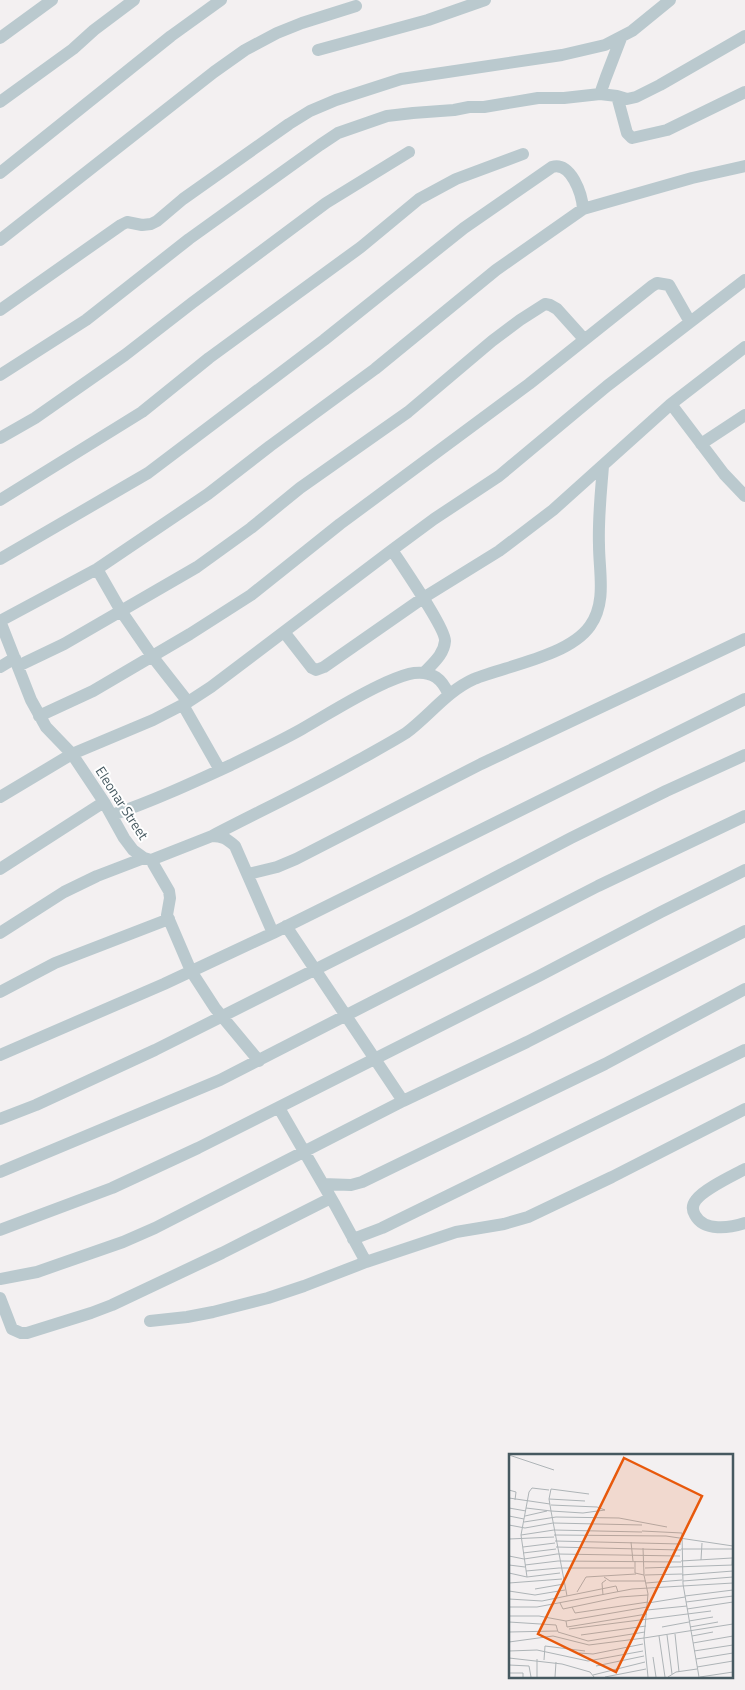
<svg xmlns="http://www.w3.org/2000/svg" width="745" height="1690" font-family="'Titillium Web',sans-serif">
	<style>
		.lines { fill: none; stroke-linecap: round; stroke-linejoin: round }
		.minor { stroke: #bac9ce; stroke-width: 12 }
		.labels { text-anchor: middle; stroke-width: 4; stroke-linejoin: round; paint-order: stroke }
		.street-label { font-size: 14px; fill: #465960; stroke: #fff }
		.inset-road { fill: none; stroke: #aeb4b7; stroke-width: 1 }
		.view { fill: #e8590c; fill-opacity: 0.15; stroke: #e8590c; stroke-width: 2.5 }
		.inset-edge { fill: none; stroke: #465960; stroke-width: 2.5 }
	</style>
	<rect width="100%" height="100%" fill="#f3f0f1"/>
	<g class="lines">
		<path class="minor" d="M 0,38 L 52,0
			M 318,50 L 428,20 L 485,0
			M 600,94 L 606,77 L 621,38
			M 617,96 L 627,99 L 636,97 L 660,85 L 745,36
			M 0,102 L 73,49 L 94,30 L 134,0
			M 0,173 L 171,36 L 221,0
			M 0,240 L 214,72 L 245,50 L 277,33 L 302,23 L 356,6
			M 0,310 L 121,225 L 127,222 L 142,225 L 151,224 L 157,221 L 183,199 L 289,124 L 310,111 L 336,100 L 401,79 L 562,55 L 605,45 L 632,31 L 670,0
			M 0,375 L 86,320 L 189,239 L 320,145 L 338,133 L 387,116 L 413,113 L 454,110 L 469,107 L 484,107 L 538,98 L 564,98 L 600,94 L 617,96 L 627,133 L 632,138 L 667,130 L 745,92
			M 671,404 L 724,474 L 745,496
			M 0,438 L 35,418 L 125,355 L 192,303 L 326,203 L 409,152
			M 701,444 L 745,415
			M 0,500 L 142,412 L 209,358 L 361,247 L 419,199 L 456,179 L 523,154
			M 392,550 C 401,564 446,629 445,641 C 444,655 432,664 424,673
			M 0,559 L 148,473 L 324,340 L 464,228 L 552,167 C 571,161 582,194 583,209
			M 97,569 L 121,611 L 152,656 L 188,702
			M 0,621 L 97,569 L 208,494 L 270,446 L 375,369 L 496,270 L 583,209 L 692,178 L 745,166
			M 0,621 L 31,700 L 46,727 L 72,754 L 104,802 L 124,838 L 133,850 L 144,858 L 151,860 L 212,836 C 223,836 227,839 235,846 L 273,933
			M 284,632 L 312,668 L 316,670 L 324,667 L 423,598 L 499,551 L 553,510 L 671,404 L 745,347
			M 18,666 L 64,644 L 197,567 L 251,528 L 300,488 L 408,412 L 492,341 L 520,320 L 545,304 L 550,305 L 557,309 L 584,339
			M 0,667 L 15,658
			M 183,705 L 220,770
			M 39,716 L 93,691 L 190,634 L 251,595 L 340,524 L 529,384 L 652,286 L 657,283 L 669,285 L 690,322
			M 0,797 L 72,754 L 153,720 L 188,702 L 211,687 L 392,550 L 434,519 L 499,476 L 607,386 L 745,280
			M 112,815 C 153,801 192,783 231,765 C 255,753 279,742 302,729 C 330,713 356,696 385,683 C 394,679 405,674 414,673 C 433,671 442,679 449,695
			M 212,836 C 260,811 309,788 357,761 C 373,752 390,743 406,733 C 429,716 447,691 474,679 C 506,666 569,656 590,626 C 607,602 599,572 599,545 C 598,518 601,492 603,466
			M 151,860 L 169,891 L 170,898 L 167,915 L 191,971 L 215,1008 L 259,1061
			M 0,869 L 104,802
			M 248,874 L 277,867 L 296,859 L 481,764 L 745,639
			M 286,926 L 403,1101
			M 0,933 L 64,892 L 97,876 L 144,858
			M 0,992 L 55,963 L 169,919
			M 0,1055 L 164,984 L 273,933 L 745,699
			M 279,1108 L 335,1205 L 366,1262
			M 0,1119 L 36,1105 L 155,1050 L 414,920 L 571,838 L 666,791 L 745,755
			M 745,1169 C 732,1176 704,1189 696,1200 C 692,1205 692,1210 695,1215 C 704,1232 730,1228 745,1223
			M 0,1172 L 220,1080 L 598,886 L 745,816
			M 323,1184 L 351,1185 L 362,1182 L 605,1064 L 745,989
			M 0,1230 L 112,1188 L 198,1148 L 539,976 L 661,912 L 745,870
			M 353,1239 L 382,1228 L 745,1050
			M 0,1279 L 37,1272 L 123,1242 L 155,1228 L 403,1101 L 527,1042 L 745,931
			M 0,1298 L 12,1329 L 21,1333 L 27,1333 L 91,1313 L 112,1305 L 222,1253 L 331,1198
			M 150,1321 L 187,1317 L 213,1312 L 268,1298 L 304,1286 L 366,1262 L 456,1232 L 504,1224 L 528,1217 L 612,1177 L 745,1109"/>
	</g>
	<g class="labels">
		<g class="street-label">
			<text transform="translate(122 803) rotate(57)" y="5">Eleonar Street</text>
		</g>
	</g>
	<g transform="translate(509 1454)">
		<rect width="224" height="224" fill="#f3f0f1"/>
		<path class="inset-road" d="M 0,1 L 45,16M 0,36 L 7,38 L 6,46M 0,44 L 41,50M 40,45 L 42,35 L 80,40M 42,51 L 88,53 L 96,56 L 74,59 L 42,57 L 58,142M 0,54 L 17,57M 17,54 L 42,57 L 40,45 L 76,47M 0,62 L 15,65M 16,62 L 38,57M 15,68 L 47,63 L 110,64 L 158,73M 0,71 L 16,74 L 44,69 L 133,71M 133,77 L 173,79 L 174,130 L 190,223M 12,81 L 45,76 L 133,78M 45,81 L 157,82 L 224,92M 0,85 L 45,83M 46,87 L 172,90M 122,88 L 124,107M 14,93 L 46,89M 47,93 L 172,96M 134,94 L 135,121M 172,95 L 224,95M 14,99 L 47,95M 0,102 L 15,105 L 48,100 L 171,102M 192,106 L 193,89M 126,107 L 126,119 L 135,121 L 139,140 L 135,184 L 224,170M 172,107 L 223,104M 0,111 L 16,113M 16,111 L 49,107 L 172,108M 223,111 L 224,94M 136,114 L 224,111M 17,117 L 50,114 L 125,114M 0,119 L 18,123 L 51,119M 136,121 L 173,120M 173,121 L 224,117M 18,123 L 12,81 L 20,38 L 23,34 L 40,36M 95,123 L 101,127 L 137,127M 174,127 L 224,123M 0,129 L 53,125M 137,129 L 173,126M 26,135 L 55,130M 0,137 L 26,141 L 56,136M 68,138 L 77,123 L 127,120M 94,141 L 93,129 L 97,126M 176,142 L 224,136M 0,145 L 33,147 L 107,132 L 109,138M 177,148 L 224,142M 51,149 L 54,155 L 111,143 L 139,141M 139,149 L 176,143M 0,153 L 28,153 L 123,135 L 224,129M 63,153 L 66,159 L 139,148M 178,155 L 224,148M 138,156 L 178,152M 0,162 L 30,162 L 57,167 L 138,153M 57,167 L 58,173 L 138,160M 180,167 L 204,163M 0,168 L 47,171 L 49,178 L 79,187 L 136,178M 153,173 L 180,168M 181,173 L 209,168M 60,175 L 202,157M 0,178 L 48,177M 166,180 L 170,218M 72,181 L 137,172M 158,181 L 163,220M 150,182 L 156,223M 183,182 L 204,178M 0,188 L 44,182 L 80,191 L 135,184 L 139,223M 184,189 L 224,182M 0,197 L 28,196 L 79,207 L 134,197M 185,197 L 224,191M 70,199 L 84,200 L 134,190M 144,203 L 147,223M 0,204 L 53,210 L 81,218 L 85,223M 187,205 L 224,199M 35,206 L 36,192 L 76,197M 0,211 L 20,212 L 22,223M 87,212 L 135,202M 188,213 L 224,207M 0,219 L 14,219 L 14,223M 84,221 L 136,208M 28,223 L 28,205M 46,223 L 47,208M 96,223 L 137,215M 159,223 L 167,218 L 188,215M 191,223 L 224,218"/>
		<path class="view" d="M 115,4 L 193,42 L 107,218 L 29,180 Z"/>
		<rect width="224" height="224" class="inset-edge"/>
	</g>
</svg>
